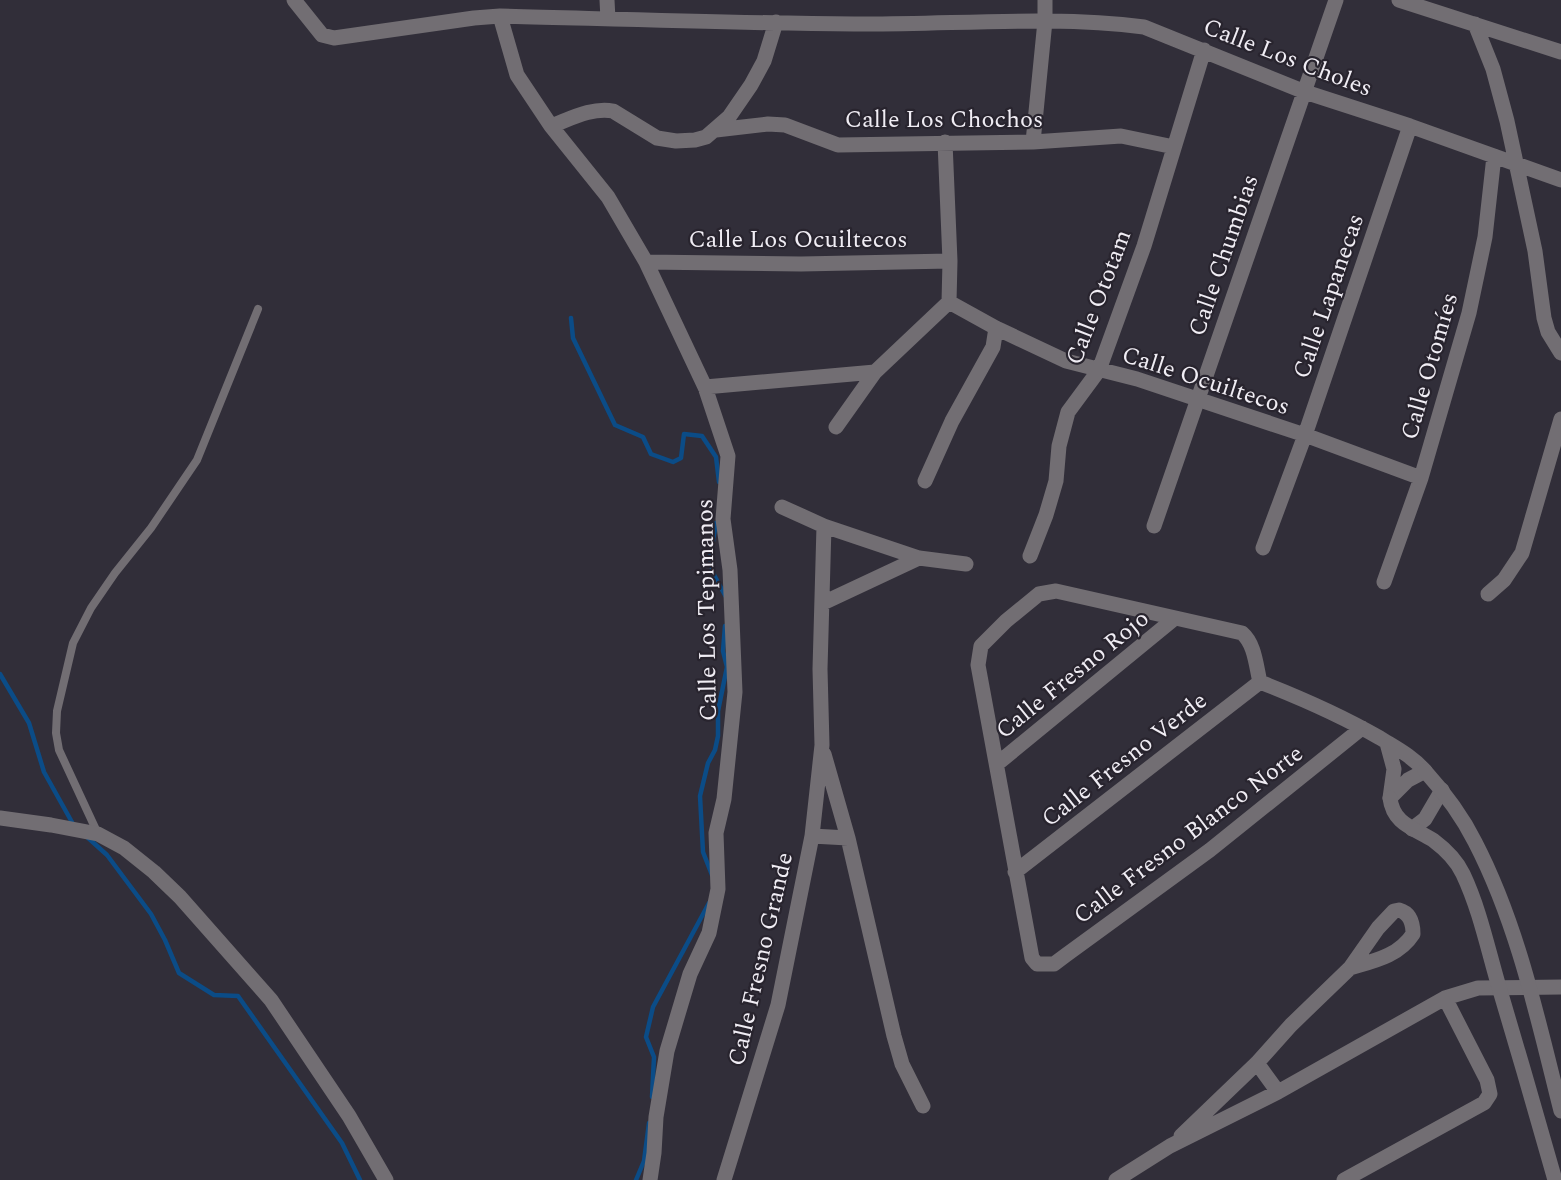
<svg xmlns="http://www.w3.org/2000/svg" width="1561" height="1180" font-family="Spectral,serif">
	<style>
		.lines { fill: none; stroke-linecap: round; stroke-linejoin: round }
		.stream { stroke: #0b4c87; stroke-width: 4.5 }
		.service { stroke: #726e73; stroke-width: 8 }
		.minor { stroke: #726e73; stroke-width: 15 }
		.tertiary { stroke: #726e73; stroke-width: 15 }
		.labels { text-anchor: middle; stroke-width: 4.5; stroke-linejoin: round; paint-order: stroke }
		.street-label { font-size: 24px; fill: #f0edf4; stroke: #28242e }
	</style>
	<rect width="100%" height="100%" fill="#312e39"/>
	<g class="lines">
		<path class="stream" d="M 571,318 L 573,338 L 615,425 L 643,437 L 651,454 L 673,462 L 681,458 L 684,434 L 702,436 L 716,457 L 719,482
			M 716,523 L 710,558 L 713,573 L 726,597
			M 0,674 L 29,723 L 44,772 L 73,824
			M 86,836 L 107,855 L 151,914 L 165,940 L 179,973 L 214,995 L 238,996 L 342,1143 L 360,1180
			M 712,875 L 703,852 L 700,796 L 708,763 L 715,750 L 718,736 L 718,711 L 727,667 L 723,651 L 725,626
			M 652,1097 L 654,1057 L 646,1037 L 653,1007 L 709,903
			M 636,1180 L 644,1161 L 649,1123"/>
		<path class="service" d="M 98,834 L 59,750 L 56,733 L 57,711 L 73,643 L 91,608 L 115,573 L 151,528 L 197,460 L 258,309"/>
		<path class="minor" d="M 294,0 L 322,35 L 334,38 L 474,18 L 500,16 C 618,19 736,23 854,24 C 951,25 1048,15 1144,27 L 1305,92 L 1410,126 L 1561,180
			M 607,0 L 608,19
			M 1399,0 L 1561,52
			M 500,16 L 517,75 L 551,126 L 608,197 L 646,262 L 705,387 L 728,456 L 723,519 L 730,570 L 735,692 L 724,799 L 716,833 L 718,889 L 709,933 L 690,974 L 667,1051 L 656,1117 L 654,1153 L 650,1180
			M 1475,24 L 1493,69 L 1507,121 L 1535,251 L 1544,318 L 1548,332 L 1561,353
			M 551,126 C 570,119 592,107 613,111 L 657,138 L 676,141 L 695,140 L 706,137 L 729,117 L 751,85 L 764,61 L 776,22
			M 716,130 L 768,124 L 785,125 L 838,145 L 1033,142 L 1121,136 L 1174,147
			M 945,142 L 950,261 L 949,302
			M 1033,142 L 1045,21 L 1045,0
			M 646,262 L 801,264 L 950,261
			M 949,302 L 996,328 L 1066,361 L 1137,379 L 1305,435 L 1421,478
			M 705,387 L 875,372
			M 836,427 L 875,372 L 949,302
			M 925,481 L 952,421 L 993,347 L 996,328
			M 782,507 L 824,526 L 919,558 L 966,564
			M 1154,526 L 1336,0
			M 1263,548 L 1305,435 L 1410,126
			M 1030,556 L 1046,515 L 1056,481 L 1059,446 L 1068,412 L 1099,370 L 1144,246 L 1204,50
			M 1384,582 L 1421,478 L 1469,313 L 1485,237 L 1494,156
			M 1488,594 L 1504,580 L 1522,553 L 1561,419
			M 823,603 L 919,558
			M 1362,728 L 1210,850 L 1066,955 L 1054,964 L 1037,964 L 1032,958 L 978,665 L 981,646 L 1006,621 L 1039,594 L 1056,591 L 1242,633 C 1255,644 1256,666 1260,682 C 1301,698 1342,716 1380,738 C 1396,748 1412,756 1425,771 L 1408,780 L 1390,798
			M 1387,743 L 1394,769 L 1390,798
			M 824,754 L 848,838 L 894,1036 L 902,1064 L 923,1106
			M 997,764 L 1175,618
			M 0,818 L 51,825 L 98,834 L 124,848 L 154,872 L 180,897 L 271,1000 L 349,1116 L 386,1180
			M 1412,829 L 1425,819 L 1442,790
			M 812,836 L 848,838
			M 1015,872 L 1260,682
			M 1257,1063 L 1278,1092
			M 1181,1136 L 1257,1063 L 1291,1025 L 1350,968 L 1378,928 L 1394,911 L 1399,910 C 1410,913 1413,923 1413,934 C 1399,956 1374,961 1350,968
			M 724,1180 L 778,1005 L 812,836 L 822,745 L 820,669 L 824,526
			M 1116,1180 L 1170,1146 L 1278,1092 L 1445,998 L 1478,988 L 1561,987
			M 1344,1180 L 1484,1103 L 1490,1094 L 1487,1080 L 1445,998"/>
		<path class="tertiary" d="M 1425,771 C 1444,792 1462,816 1475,842 C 1518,925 1538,1020 1561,1111
			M 1390,798 C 1393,824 1414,828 1433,840 C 1445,849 1457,861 1463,874 C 1480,910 1488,950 1499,987 C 1518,1051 1537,1116 1555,1180"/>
	</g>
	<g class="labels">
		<g class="street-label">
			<text transform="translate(1288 57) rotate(21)" y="8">Calle Los Choles</text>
			<text x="944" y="127">Calle Los Chochos</text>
			<text x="798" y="247">Calle Los Ocuiltecos</text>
			<text transform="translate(1223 255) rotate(-71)" y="8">Calle Chumbias</text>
			<text transform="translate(1328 296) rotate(-71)" y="8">Calle Lapanecas</text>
			<text transform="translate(1098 297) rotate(-69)" y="8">Calle Ototam</text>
			<text transform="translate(1429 366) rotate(-74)" y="8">Calle Otomíes</text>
			<text transform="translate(1206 380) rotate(18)" y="8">Calle Ocuiltecos</text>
			<text transform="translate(706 610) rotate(-91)" y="8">Calle Los Tepimanos</text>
			<text transform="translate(1072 674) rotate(-39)" y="8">Calle Fresno Rojo</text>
			<text transform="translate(1124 759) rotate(-38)" y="8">Calle Fresno Verde</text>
			<text transform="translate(1188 834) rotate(-37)" y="8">Calle Fresno Blanco Norte</text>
			<text transform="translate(760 959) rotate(-77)" y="8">Calle Fresno Grande</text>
		</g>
	</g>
</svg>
